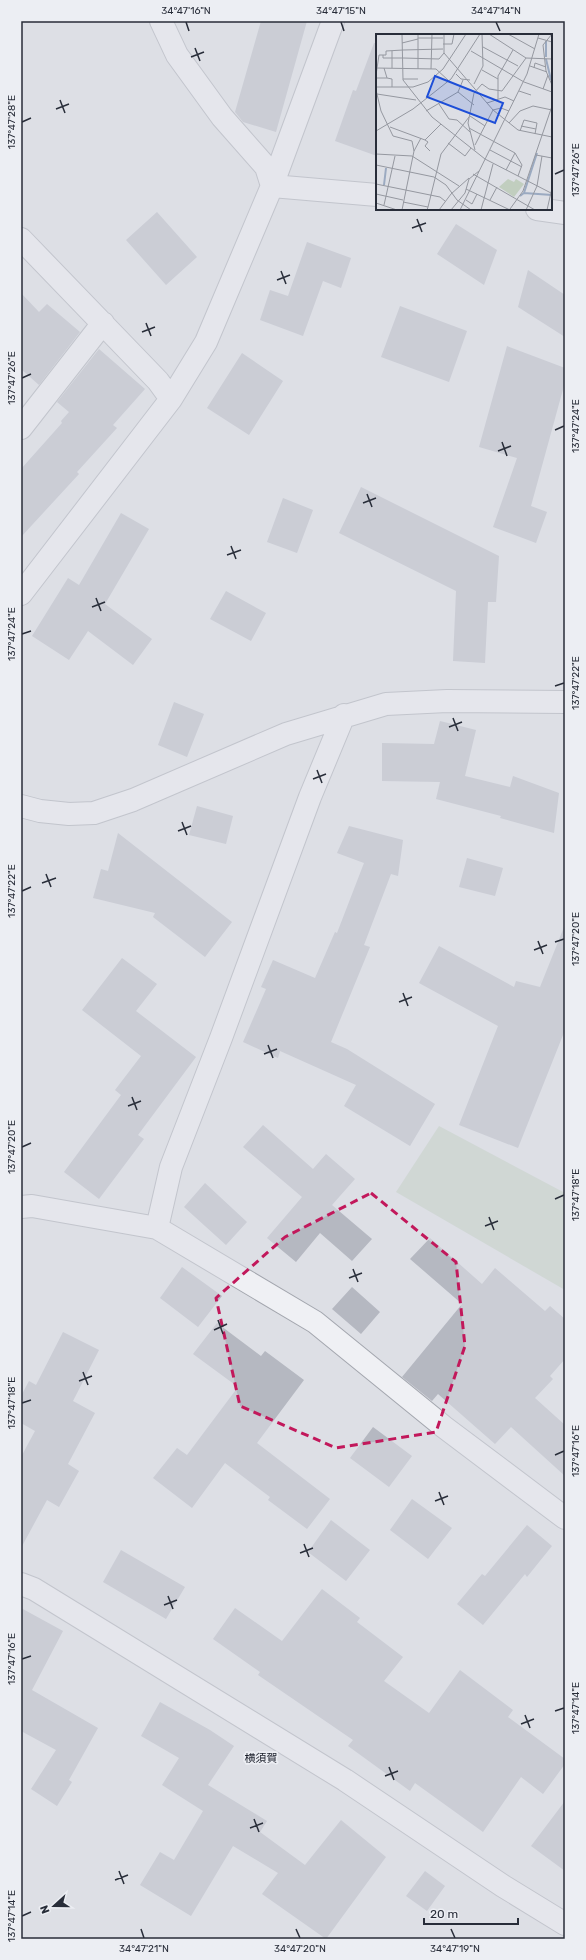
<svg xmlns="http://www.w3.org/2000/svg" width="586" height="1960" font-family="Rubik,'Noto Sans JP',sans-serif">
	<style>
		.green { fill: #c1cebf }
		.building { fill: #b5b8c1 }
		.lines { fill: none; stroke-linecap: round; stroke-linejoin: round }
		.street-casing { stroke: #a3a6ae; stroke-width: 24 }
		.street { stroke: #eff0f4; stroke-width: 22 }
		.marked { fill: none; stroke: #c2185b; stroke-width: 3; stroke-dasharray: 8 5; stroke-linejoin: round }
		.ticks { fill: none; stroke: #282d39; stroke-width: 1.5 }
		.labels { text-anchor: middle; stroke-width: 3.5; stroke-linejoin: round; paint-order: stroke }
		.neighbourhood-label { font-size: 11px; fill: #1a1e2a; stroke: #eceef3 }
		.inset-river { fill: none; stroke: #9baac1; stroke-width: 2 }
		.inset-road { fill: none; stroke: #9598a0; stroke-width: 1 }
		.view { fill: #1d4ed8; fill-opacity: 0.15; stroke: #1d4ed8; stroke-width: 2 }
		.inset-edge { fill: none; stroke: #282d39; stroke-width: 2 }
		.neatline { fill: none; stroke: #282d39; stroke-width: 1.5 }
		.ticks-label { font-size: 10px; text-anchor: middle; fill: #282d39 }
	</style>
	<rect width="100%" height="100%" fill="#dddfe5"/>
	<path class="green" d="M 439,1126 L 565,1193 L 565,1290 L 396,1192 Z"/>
	<path class="building" d="M 261,21 L 307,21 L 276,132 L 243,122 L 235,112 Z
		M 374,43 L 377,43 L 377,156 L 335,141 L 353,90 L 356,91 Z
		M 157,212 L 197,257 L 166,285 L 126,240 Z
		M 456,224 L 497,250 L 484,285 L 437,254 Z
		M 307,242 L 351,258 L 341,288 L 323,281 L 303,336 L 260,320 L 270,290 L 288,296 Z
		M 528,270 L 565,295 L 565,337 L 518,307 Z
		M 21,293 L 39,312 L 47,304 L 80,332 L 39,385 L 21,369 Z
		M 400,306 L 467,331 L 449,382 L 381,357 Z
		M 507,346 L 565,368 L 565,382 L 531,506 L 547,512 L 536,543 L 493,527 L 517,458 L 479,447 Z
		M 99,349 L 145,389 L 113,425 L 117,428 L 77,472 L 79,474 L 21,537 L 21,469 L 62,423 L 61,421 L 69,412 L 57,402 Z
		M 242,353 L 283,381 L 249,435 L 207,408 Z
		M 361,487 L 499,556 L 496,602 L 488,602 L 485,663 L 453,661 L 456,591 L 339,533 Z
		M 283,498 L 313,510 L 297,553 L 267,542 Z
		M 121,513 L 149,529 L 105,604 L 152,639 L 133,665 L 88,631 L 69,660 L 32,636 L 68,578 L 79,585 Z
		M 226,591 L 266,613 L 251,641 L 210,619 Z
		M 174,702 L 204,714 L 187,757 L 158,745 Z
		M 440,721 L 476,730 L 465,776 L 510,787 L 513,776 L 559,793 L 554,833 L 500,818 L 501,816 L 436,799 L 440,782 L 382,781 L 382,743 L 434,744 Z
		M 197,806 L 233,816 L 226,844 L 189,835 Z
		M 349,826 L 403,840 L 398,876 L 391,874 L 364,945 L 370,947 L 331,1042 L 347,1049 L 435,1104 L 410,1146 L 344,1106 L 356,1085 L 280,1051 L 278,1058 L 243,1042 L 266,989 L 261,987 L 273,960 L 315,978 L 335,932 L 337,933 L 364,863 L 337,853 Z
		M 118,833 L 232,922 L 205,957 L 153,917 L 155,913 L 93,898 L 101,869 L 108,871 Z
		M 467,858 L 503,868 L 495,896 L 459,887 Z
		M 564,927 L 565,928 L 565,1030 L 518,1148 L 459,1125 L 498,1026 L 419,983 L 439,946 L 514,987 L 516,981 L 540,987 Z
		M 122,958 L 157,984 L 136,1011 L 196,1057 L 138,1135 L 144,1139 L 99,1199 L 64,1172 L 121,1095 L 115,1090 L 141,1056 L 82,1010 Z
		M 263,1125 L 313,1169 L 326,1154 L 355,1179 L 332,1205 L 372,1239 L 352,1261 L 320,1233 L 296,1262 L 267,1238 L 302,1197 L 243,1147 Z
		M 205,1183 L 247,1222 L 226,1245 L 184,1207 Z
		M 430,1238 L 482,1284 L 495,1268 L 545,1311 L 550,1306 L 565,1319 L 565,1359 L 550,1376 L 553,1379 L 535,1398 L 565,1425 L 565,1476 L 511,1427 L 495,1444 L 438,1394 L 432,1401 L 402,1377 L 462,1304 L 410,1259 Z
		M 182,1267 L 222,1296 L 198,1327 L 160,1298 Z
		M 352,1287 L 380,1312 L 361,1334 L 332,1309 Z
		M 217,1323 L 261,1356 L 265,1351 L 304,1380 L 257,1443 L 330,1499 L 307,1529 L 268,1500 L 270,1497 L 225,1463 L 192,1508 L 153,1478 L 177,1448 L 187,1455 L 238,1387 L 193,1354 Z
		M 63,1332 L 99,1350 L 73,1401 L 95,1413 L 68,1464 L 79,1471 L 59,1507 L 47,1500 L 21,1548 L 21,1457 L 35,1431 L 21,1423 L 21,1396 L 29,1381 L 36,1385 Z
		M 373,1427 L 412,1456 L 389,1487 L 350,1458 Z
		M 412,1499 L 452,1528 L 428,1559 L 390,1530 Z
		M 331,1520 L 370,1550 L 346,1581 L 308,1552 Z
		M 527,1525 L 552,1546 L 527,1577 L 525,1574 L 483,1625 L 457,1604 L 482,1574 L 485,1576 Z
		M 121,1550 L 185,1587 L 166,1619 L 103,1582 Z
		M 322,1589 L 360,1618 L 357,1622 L 403,1657 L 384,1681 L 429,1713 L 460,1670 L 513,1710 L 508,1717 L 565,1759 L 565,1764 L 543,1794 L 521,1777 L 483,1832 L 415,1783 L 410,1791 L 348,1746 L 353,1740 L 258,1675 L 260,1672 L 213,1639 L 235,1608 L 282,1641 Z
		M 21,1608 L 63,1631 L 32,1690 L 98,1728 L 69,1780 L 72,1782 L 57,1806 L 31,1789 L 56,1750 L 21,1731 Z
		M 160,1702 L 210,1730 L 234,1746 L 208,1785 L 267,1821 L 260,1832 L 305,1865 L 341,1820 L 386,1857 L 326,1939 L 262,1894 L 278,1873 L 233,1846 L 191,1916 L 140,1885 L 160,1852 L 174,1860 L 203,1811 L 162,1785 L 179,1758 L 141,1736 Z
		M 565,1801 L 565,1871 L 531,1846 Z
		M 425,1871 L 445,1886 L 427,1911 L 406,1896 Z"/>
	<g class="lines">
		<defs>
			<path id="street" d="M 161,21 L 177,55 L 222,117 L 266,167 L 272,186 L 377,195
				M 537,209 L 565,213
				M 21,239 L 158,381 L 171,399
				M 21,428 L 103,323
				M 21,594 L 171,399 L 206,342 L 272,186 L 333,21
				M 21,806 L 40,811 L 69,814 L 94,813 L 133,800 L 286,734 L 386,704 L 447,701 L 565,702
				M 21,1207 L 32,1206 L 157,1228 L 315,1322 L 444,1427 L 565,1518
				M 157,1228 L 171,1167 L 221,1038 L 310,797 L 344,715
				M 21,1584 L 34,1589 L 345,1780 L 503,1886 L 565,1924"/>
		</defs>
		<use href="#street" class="street-casing"/>
		<use href="#street" class="street"/>
	</g>
	<path d="M0 0H586V1960H0ZM 371,1193 L 456,1262 L 465,1346 L 436,1432 L 336,1448 L 240,1406 L 216,1298 L 285,1237 Z" fill="#dddfe5" fill-opacity=".55" fill-rule="evenodd"/>
	<path class="marked" d="M 371,1193 L 456,1262 L 465,1346 L 436,1432 L 336,1448 L 240,1406 L 216,1298 L 285,1237 Z"/>
	<path class="ticks" d="M 186,22 L 189,31M 341,22 L 344,31M 496,22 L 500,31M 195,48 L 200,61M 191,57 L 204,52M 60,100 L 65,113M 56,109 L 69,104M 22,122 L 31,118M 555,174 L 564,170M 417,219 L 422,232M 412,228 L 426,223M 281,271 L 286,284M 277,280 L 290,275M 146,323 L 151,336M 142,332 L 155,327M 22,378 L 31,374M 555,430 L 564,426M 502,442 L 507,456M 498,451 L 511,446M 367,494 L 372,507M 363,503 L 376,498M 231,546 L 236,559M 227,555 L 241,550M 96,598 L 101,611M 92,607 L 105,602M 22,634 L 31,631M 555,686 L 564,683M 453,718 L 458,731M 449,727 L 462,722M 317,770 L 322,783M 313,779 L 326,774M 182,822 L 187,835M 178,831 L 191,826M 46,874 L 51,887M 42,883 L 56,878M 22,891 L 31,887M 538,941 L 543,954M 555,942 L 564,939M 534,950 L 547,945M 403,993 L 408,1006M 399,1002 L 412,997M 268,1045 L 273,1058M 264,1054 L 277,1049M 132,1097 L 137,1110M 128,1106 L 141,1101M 22,1147 L 31,1143M 555,1199 L 564,1195M 489,1217 L 494,1230M 485,1226 L 498,1221M 353,1269 L 358,1282M 349,1278 L 362,1273M 218,1320 L 223,1334M 214,1330 L 227,1324M 83,1372 L 88,1385M 79,1381 L 92,1376M 22,1403 L 31,1400M 555,1455 L 564,1451M 439,1492 L 444,1505M 435,1501 L 448,1496M 304,1544 L 309,1557M 300,1553 L 313,1548M 168,1596 L 173,1609M 164,1605 L 177,1600M 22,1659 L 31,1656M 555,1711 L 564,1708M 525,1715 L 530,1728M 521,1724 L 534,1719M 389,1767 L 394,1780M 385,1776 L 398,1771M 254,1819 L 259,1832M 250,1828 L 263,1823M 119,1871 L 124,1884M 115,1880 L 128,1875M 22,1916 L 31,1912M 141,1929 L 144,1938M 296,1929 L 300,1938M 451,1929 L 455,1938"/>
	<g class="labels">
		<g class="neighbourhood-label">
			<text x="261" y="1762">横須賀</text>
		</g>
	</g>
	<g transform="translate(376 34)">
		<rect width="176" height="176" fill="#dddfe5"/>
		<path d="M 132,145 L 138,148 L 140,145 L 148,150 L 138,163 L 123,153 Z" fill="#c1cebf"/>
		<path class="inset-river" d="M 170,23 L 170,7M 170,25 L 175,46M 8,151 L 10,134M 148,159 L 176,161M 144,162 L 148,159 L 161,119"/>
		<path class="inset-road" d="M 26,0 L 27,46 L 56,83 L 109,125 L 175,159M 68,0 L 68,19 L 117,76 L 142,96 L 176,103M 113,0 L 150,24 L 176,25M 132,0 L 159,15M 176,0 L 167,11 L 170,37 L 176,51M 42,4 L 67,4M 162,4 L 176,8M 26,9 L 42,5M 67,10 L 76,10 L 78,0M 107,13 L 142,32M 27,16 L 67,15M 95,17 L 148,48 L 176,58M 7,21 L 7,24 L 27,24M 27,24 L 63,25 L 68,19M 154,32 L 171,38M 0,34 L 60,35 L 73,47M 16,34 L 16,17M 158,34 L 159,29 L 170,33M 42,35 L 42,0M 55,35 L 56,0M 106,36 L 122,45M 80,40 L 85,45 L 94,46M 0,41 L 3,21 L 10,21 L 10,17 L 27,16M 0,44 L 11,44 L 8,34M 11,44 L 16,45 L 16,53M 27,45 L 42,45M 98,50 L 107,32 L 106,0M 0,53 L 37,53 L 52,48 L 67,35 L 90,0M 167,55 L 172,41M 0,56 L 5,77 L 17,102 L 36,107 L 38,117 L 26,176M 143,57 L 155,61M 82,58 L 98,71M 1,60 L 40,66M 122,65 L 122,42 L 137,16M 111,69 L 129,63 L 138,67M 63,70 L 73,85 L 81,86 L 94,98M 50,77 L 82,58 L 87,46M 94,82 L 109,92M 133,89 L 144,77 L 157,72 L 176,76M 145,92 L 160,95M 14,93 L 49,106 L 65,90M 93,94 L 139,119 L 146,131 L 142,142M 0,97 L 37,75 L 75,45 L 104,0M 144,97 L 148,86 L 161,89 L 159,100M 49,106 L 52,108 L 49,112 L 54,117M 72,109 L 89,122 L 95,114M 99,111 L 117,76 L 125,74 L 133,77M 99,116 L 92,89 L 98,59 L 106,50 L 113,55 L 126,57 L 150,24M 114,116 L 146,133M 38,117 L 45,104M 0,120 L 36,122 L 83,152M 160,121 L 176,124M 0,131 L 58,143 L 70,151 L 81,166 L 95,176M 130,136 L 139,119M 97,140 L 159,176M 0,150 L 64,163 L 69,167M 90,155 L 134,176M 0,160 L 27,166M 90,166 L 96,170 L 101,160M 114,166 L 121,153M 27,168 L 52,173 L 51,176M 0,169 L 21,176M 8,171 L 19,122M 52,173 L 65,120 L 93,83M 134,175 L 147,157 L 176,72M 63,176 L 75,160 L 93,144M 75,176 L 89,159 L 93,145 L 103,137M 84,176 L 151,40 L 163,0M 105,176 L 117,130M 150,176 L 161,152 L 166,122M 171,176 L 176,154"/>
		<path class="view" d="M 59,42 L 127,69 L 119,89 L 51,63 Z"/>
		<rect width="176" height="176" class="inset-edge"/>
	</g>
	<rect width="586" height="1960" fill="none" stroke="#eceef3" stroke-width="44"/>
	<g transform="translate(54 1906) rotate(249)" stroke="#eceef3" stroke-width="3" paint-order="stroke">
	<path d="M0-3L7 15L0 10L-7 15Z" fill="#282d39"/>
	<text y="-6" font-size="11" font-weight="bold" text-anchor="middle" fill="#282d39">N</text>
	</g>
	<path d="M424 1918v6h94v-6" fill="none" stroke="#282d39" stroke-width="2"/>
	<text x="430" y="1918" font-size="12" fill="#282d39" stroke="#eceef3" stroke-width="3" paint-order="stroke">20 m</text>
	<rect x="22" y="22" width="542" height="1916" class="neatline"/>
	<g class="ticks-label">
		<text x="186" y="14">34°47'16"N</text>
		<text x="341" y="14">34°47'15"N</text>
		<text x="496" y="14">34°47'14"N</text>
		<text transform="translate(11 122) rotate(-90)" y="4">137°47'28"E</text>
		<text transform="translate(575 170) rotate(-90)" y="4">137°47'26"E</text>
		<text transform="translate(11 378) rotate(-90)" y="4">137°47'26"E</text>
		<text transform="translate(575 426) rotate(-90)" y="4">137°47'24"E</text>
		<text transform="translate(11 634) rotate(-90)" y="4">137°47'24"E</text>
		<text transform="translate(575 683) rotate(-90)" y="4">137°47'22"E</text>
		<text transform="translate(11 891) rotate(-90)" y="4">137°47'22"E</text>
		<text transform="translate(575 939) rotate(-90)" y="4">137°47'20"E</text>
		<text transform="translate(11 1147) rotate(-90)" y="4">137°47'20"E</text>
		<text transform="translate(575 1195) rotate(-90)" y="4">137°47'18"E</text>
		<text transform="translate(11 1403) rotate(-90)" y="4">137°47'18"E</text>
		<text transform="translate(575 1451) rotate(-90)" y="4">137°47'16"E</text>
		<text transform="translate(11 1659) rotate(-90)" y="4">137°47'16"E</text>
		<text transform="translate(575 1708) rotate(-90)" y="4">137°47'14"E</text>
		<text transform="translate(11 1916) rotate(-90)" y="4">137°47'14"E</text>
		<text x="144" y="1952">34°47'21"N</text>
		<text x="300" y="1952">34°47'20"N</text>
		<text x="455" y="1952">34°47'19"N</text>
	</g>
</svg>
